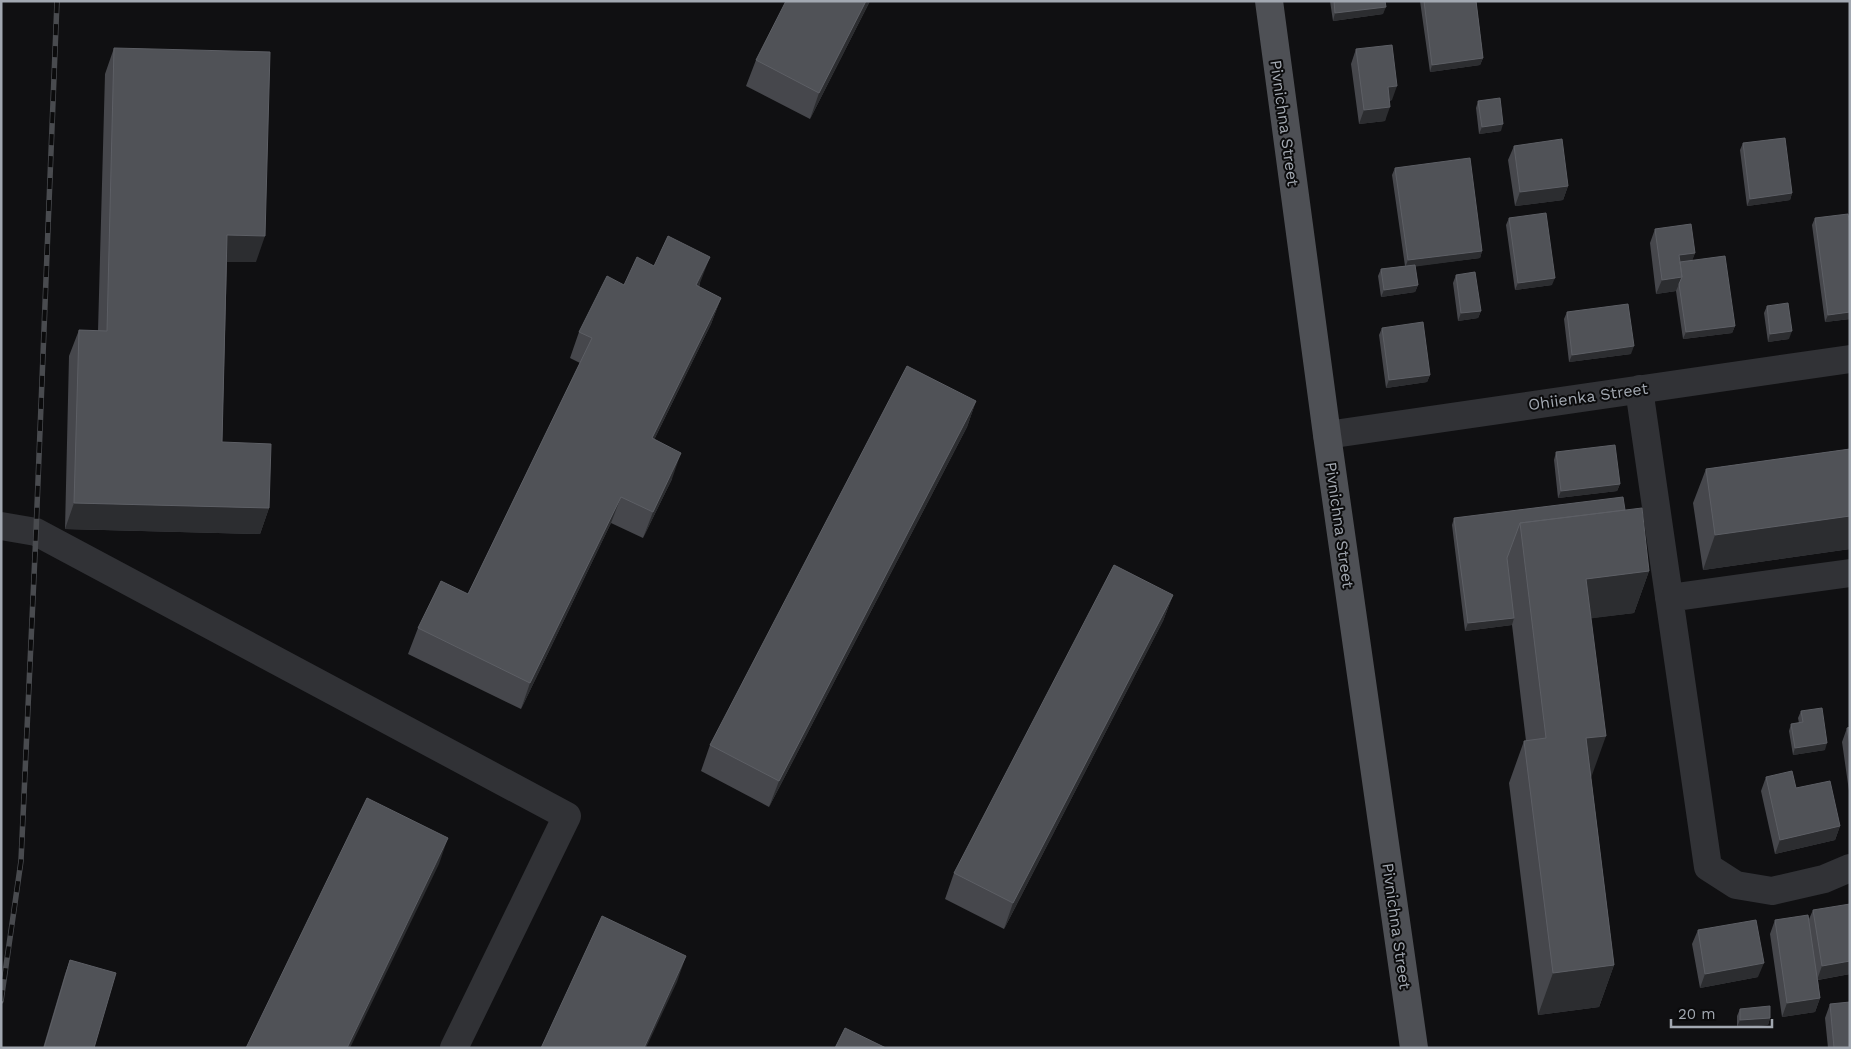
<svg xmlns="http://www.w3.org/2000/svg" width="1851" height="1049" font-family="'Work Sans',sans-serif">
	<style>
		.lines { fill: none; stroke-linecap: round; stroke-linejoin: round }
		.minor { stroke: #313236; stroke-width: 28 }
		.major { stroke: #4e5055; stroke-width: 28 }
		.rail-casing { stroke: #494b4f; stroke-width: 5.5 }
		.rail { stroke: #0b0b0c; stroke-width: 4; stroke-dasharray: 11; stroke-linecap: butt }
		.wall { fill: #46474c }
		.shaded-wall { fill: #2c2d30 }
		.building { fill: #505257; stroke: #5d5f65 }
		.labels { text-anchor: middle; stroke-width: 4; stroke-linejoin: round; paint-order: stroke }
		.street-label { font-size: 16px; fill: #a2a8b1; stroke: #0b0b0c }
	</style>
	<rect width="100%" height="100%" fill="#101012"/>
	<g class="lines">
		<path class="minor" d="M 1639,389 L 1708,867 L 1736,885 L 1772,891 L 1824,879 L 1850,868
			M 1327,435 L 1850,359
			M 1,526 L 36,532 L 567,816 L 454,1048
			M 1669,598 L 1850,573"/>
		<path class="major" d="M 1269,1 L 1327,435 L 1414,1048"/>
		<defs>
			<path id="rail" d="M 1,1001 L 21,861 L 36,532 L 57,1"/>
		</defs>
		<use href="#rail" class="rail-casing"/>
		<use href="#rail" class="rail"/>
	</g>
	<path class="wall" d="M 870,1 L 810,119 L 746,86 L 756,60 Z
		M 1330,1 L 1385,1 L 1383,14 L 1333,21 Z
		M 1420,1 L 1476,1 L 1483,58 L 1480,65 L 1430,72 Z
		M 114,48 L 256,262 L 227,262 L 222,442 L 269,508 L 260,534 L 65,529 L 69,356 L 79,330 L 98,331 L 105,74 Z
		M 1356,49 L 1392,100 L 1389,101 L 1385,121 L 1359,124 L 1351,64 Z
		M 1478,101 L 1501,131 L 1479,134 L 1476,108 Z
		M 1743,143 L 1792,193 L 1790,200 L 1747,206 L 1740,150 Z
		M 1514,146 L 1568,186 L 1563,200 L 1515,206 L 1508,160 Z
		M 1395,168 L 1482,251 L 1480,258 L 1415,266 L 1418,285 L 1415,292 L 1381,297 L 1378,276 L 1381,269 L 1405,266 L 1392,175 Z
		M 1509,218 L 1552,285 L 1515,290 L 1506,225 Z
		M 1815,218 L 1850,224 L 1850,319 L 1825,322 L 1812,225 Z
		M 1655,229 L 1695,253 L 1692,260 L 1735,326 L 1732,333 L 1683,339 L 1676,291 L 1656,294 L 1650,243 Z
		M 654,266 L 700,283 L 699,287 L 721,298 L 711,324 L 654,440 L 672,479 L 643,538 L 611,523 L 521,709 L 408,654 L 418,628 L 468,594 L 580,363 L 570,358 L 579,332 L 624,285 Z
		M 1456,275 L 1481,311 L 1478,318 L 1458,321 L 1453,283 Z
		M 1767,306 L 1789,339 L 1768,342 L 1764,313 Z
		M 1567,312 L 1631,354 L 1569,362 L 1564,319 Z
		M 1382,328 L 1430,375 L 1427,382 L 1386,388 L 1379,335 Z
		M 976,401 L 967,427 L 769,807 L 701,771 L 710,745 Z
		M 1850,449 L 1850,549 L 1703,570 L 1693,503 L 1706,469 Z
		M 1556,452 L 1620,484 L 1617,491 L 1558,498 L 1554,460 Z
		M 1625,510 L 1649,571 L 1634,613 L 1591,618 L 1591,778 L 1614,965 L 1599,1007 L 1538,1015 L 1509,783 L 1524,741 L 1526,741 L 1512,625 L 1465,631 L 1452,525 L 1454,518 Z
		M 1173,595 L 1163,621 L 1004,929 L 945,899 L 954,873 Z
		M 1801,711 L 1825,750 L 1793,755 L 1789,731 L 1791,724 L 1799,723 L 1798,718 Z
		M 1850,727 L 1850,798 L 1842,742 L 1847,728 Z
		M 1766,777 L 1796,788 L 1840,826 L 1835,840 L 1775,854 L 1761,791 Z
		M 1813,910 L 1850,974 L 1818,980 L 1820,998 L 1815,1012 L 1782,1017 L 1770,934 L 1775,920 L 1809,919 Z
		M 1698,930 L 1758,977 L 1700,988 L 1692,944 Z
		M 70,960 L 94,1048 L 43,1048 L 65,974 Z
		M 1830,1004 L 1850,1048 L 1828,1048 L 1825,1018 Z
		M 1740,1009 L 1770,1018 L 1768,1025 L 1737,1027 L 1737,1016 Z"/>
	<path class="shaded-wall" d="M 866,1 L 870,1 L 810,119 L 819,93 Z
		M 1386,7 L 1383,14 L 1333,21 L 1335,13 Z
		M 1483,58 L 1480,65 L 1430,72 L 1432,65 Z
		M 1397,86 L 1392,100 L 1383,101 L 1388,87 Z
		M 1390,107 L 1385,121 L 1359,124 L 1364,110 Z
		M 1503,124 L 1501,131 L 1479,134 L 1482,127 Z
		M 1568,186 L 1563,200 L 1515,206 L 1520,192 Z
		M 1792,193 L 1790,200 L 1747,206 L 1750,199 Z
		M 227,235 L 265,236 L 256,262 L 218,262 Z
		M 1482,251 L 1480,258 L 1405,268 L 1408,260 Z
		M 1695,253 L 1690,267 L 1677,269 L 1679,255 Z
		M 710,257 L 700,283 L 686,312 L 696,285 Z
		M 1682,277 L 1676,291 L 1656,294 L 1662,280 Z
		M 1555,278 L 1552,285 L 1515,290 L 1518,283 Z
		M 1418,285 L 1415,292 L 1381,297 L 1384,290 Z
		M 721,298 L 711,324 L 642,464 L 652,438 Z
		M 1481,311 L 1478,318 L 1458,321 L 1461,313 Z
		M 1850,312 L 1850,319 L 1825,322 L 1828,315 Z
		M 1735,326 L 1732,333 L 1683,339 L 1686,332 Z
		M 1792,331 L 1789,339 L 1768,342 L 1770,334 Z
		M 1634,346 L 1631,354 L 1569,362 L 1572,355 Z
		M 1430,375 L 1427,382 L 1386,388 L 1389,380 Z
		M 976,401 L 967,427 L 769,807 L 779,781 Z
		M 681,453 L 672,479 L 643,538 L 653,512 Z
		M 1620,484 L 1617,491 L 1558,498 L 1561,491 Z
		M 621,497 L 611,523 L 521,709 L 530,683 Z
		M 74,503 L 269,508 L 260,534 L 65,529 Z
		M 1850,516 L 1850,549 L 1703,570 L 1715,535 Z
		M 1649,571 L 1634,613 L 1571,621 L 1586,579 Z
		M 1173,595 L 1163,621 L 1004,929 L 1013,903 Z
		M 1514,618 L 1512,625 L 1465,631 L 1468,623 Z
		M 1606,736 L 1591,778 L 1586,738 Z
		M 1827,743 L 1825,750 L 1793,755 L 1795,748 Z
		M 1840,826 L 1835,840 L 1775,854 L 1780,840 Z
		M 448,838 L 439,864 L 350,1048 L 347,1048 Z
		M 686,956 L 677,982 L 646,1048 L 644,1048 Z
		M 1850,961 L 1850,974 L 1817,980 L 1822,966 Z
		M 1764,963 L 1758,977 L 1700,988 L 1705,974 Z
		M 1614,965 L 1599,1007 L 1538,1015 L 1553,973 Z
		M 1820,998 L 1815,1012 L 1782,1017 L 1787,1003 Z
		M 1770,1018 L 1768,1025 L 1737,1027 L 1740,1020 Z"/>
	<path class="building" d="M 786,1 L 866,1 L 819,93 L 756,60 Z
		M 1334,1 L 1385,1 L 1386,7 L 1335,13 Z
		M 1424,1 L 1476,1 L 1483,58 L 1432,65 Z
		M 1392,45 L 1397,86 L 1388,87 L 1390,107 L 1364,110 L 1356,49 Z
		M 114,48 L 270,52 L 265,236 L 227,235 L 222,442 L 271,444 L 269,508 L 74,503 L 79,330 L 107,331 Z
		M 1500,98 L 1503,124 L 1482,127 L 1478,101 Z
		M 1785,138 L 1792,193 L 1750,199 L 1743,143 Z
		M 1562,139 L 1568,186 L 1520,192 L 1514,146 Z
		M 1470,158 L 1482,251 L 1408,260 L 1395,168 Z
		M 1546,213 L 1555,278 L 1518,283 L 1509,218 Z
		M 1848,214 L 1850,224 L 1850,312 L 1828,315 L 1815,218 Z
		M 1691,224 L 1695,253 L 1679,255 L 1682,277 L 1662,280 L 1655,229 Z
		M 668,236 L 710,257 L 696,285 L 721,298 L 652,438 L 681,453 L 653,512 L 621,497 L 530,683 L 418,628 L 441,581 L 468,594 L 592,338 L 579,332 L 607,276 L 624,285 L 637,257 L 654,266 Z
		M 1725,256 L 1735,326 L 1686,332 L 1679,284 L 1682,277 L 1680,262 Z
		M 1415,265 L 1418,285 L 1384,290 L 1381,269 Z
		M 1475,272 L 1481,311 L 1461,313 L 1456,275 Z
		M 1788,303 L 1792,331 L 1770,334 L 1767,306 Z
		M 1628,304 L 1634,346 L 1572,355 L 1567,312 Z
		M 1423,322 L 1430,375 L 1389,380 L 1382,328 Z
		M 907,366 L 976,401 L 779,781 L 710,745 Z
		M 1615,445 L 1620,484 L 1561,491 L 1556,452 Z
		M 1850,449 L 1850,516 L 1715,535 L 1706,469 Z
		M 1623,497 L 1625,510 L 1520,523 L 1507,558 L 1514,618 L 1468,623 L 1454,518 Z
		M 1642,508 L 1649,571 L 1586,579 L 1606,736 L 1586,738 L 1614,965 L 1553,973 L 1524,741 L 1546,738 L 1520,523 Z
		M 1114,565 L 1173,595 L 1013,903 L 954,873 Z
		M 1822,708 L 1827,743 L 1795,748 L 1791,724 L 1803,722 L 1801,711 Z
		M 1850,727 L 1850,746 L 1847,728 Z
		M 1792,771 L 1796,788 L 1830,781 L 1840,826 L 1780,840 L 1766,777 Z
		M 367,798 L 448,838 L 347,1048 L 246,1048 Z
		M 1850,904 L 1850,961 L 1822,966 L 1813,910 Z
		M 1808,915 L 1820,998 L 1787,1003 L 1775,920 Z
		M 602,916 L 686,956 L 644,1048 L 541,1048 Z
		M 1756,920 L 1764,963 L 1705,974 L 1698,930 Z
		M 70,960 L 116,973 L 94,1048 L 44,1048 Z
		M 1850,1002 L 1850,1048 L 1834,1048 L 1830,1004 Z
		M 1770,1006 L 1770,1018 L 1740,1020 L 1740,1009 Z
		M 845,1028 L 886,1048 L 835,1048 Z"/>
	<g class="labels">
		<g class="street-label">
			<text transform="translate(1285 123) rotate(82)" y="6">Pivnichna Street</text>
			<text transform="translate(1588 396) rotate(-8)" y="6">Ohiienka Street</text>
			<text transform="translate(1340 525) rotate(82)" y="6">Pivnichna Street</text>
			<text transform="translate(1397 926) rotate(82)" y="6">Pivnichna Street</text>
		</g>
	</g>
	<rect width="1851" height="1049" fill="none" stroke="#a2a8b1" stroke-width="5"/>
	<path d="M1671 1019v8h101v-8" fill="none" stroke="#a2a8b1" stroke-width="2.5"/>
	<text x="1678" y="1019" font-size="15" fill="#a2a8b1" stroke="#0b0b0c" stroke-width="4" paint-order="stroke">20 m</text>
</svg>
